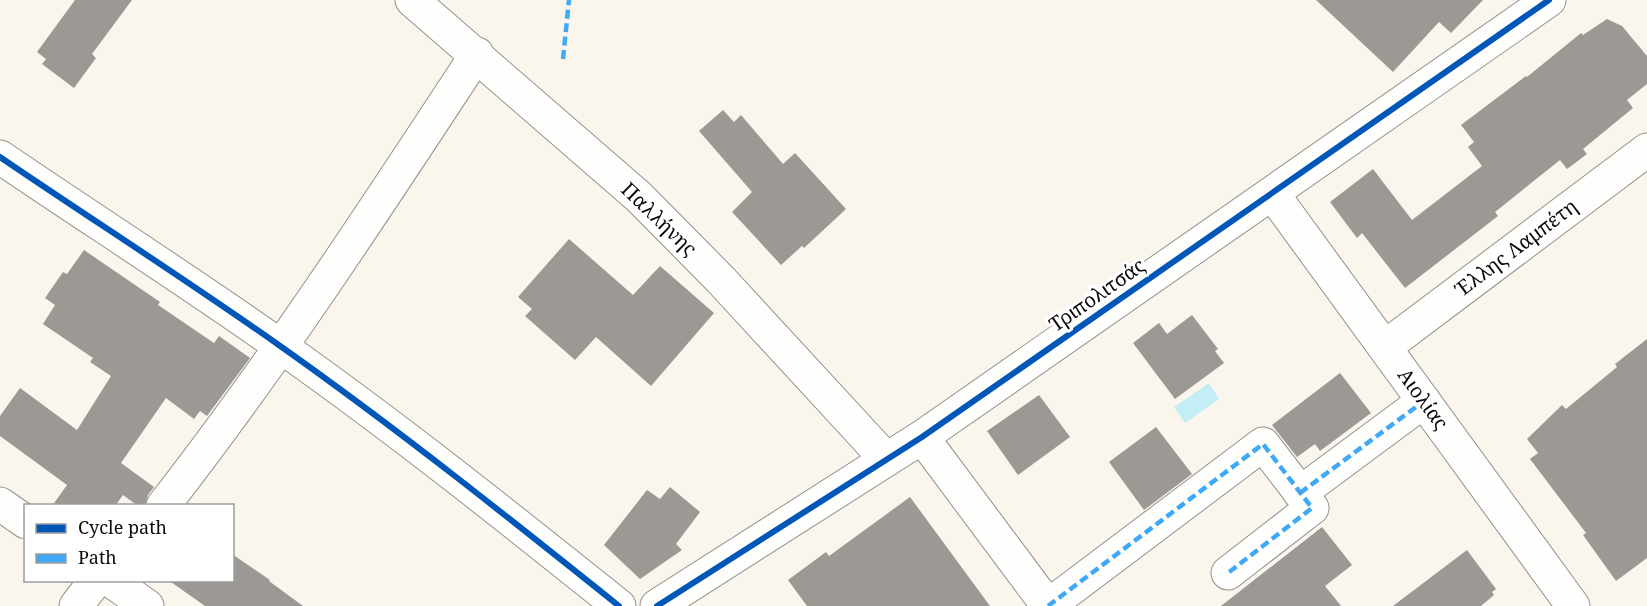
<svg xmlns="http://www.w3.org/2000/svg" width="1647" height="606" font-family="'Noto Serif',serif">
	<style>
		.water { fill: #c3eef6 }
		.building { fill: #9c9894 }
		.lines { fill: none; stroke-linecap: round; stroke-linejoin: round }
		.minor-casing { stroke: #93918d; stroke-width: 35 }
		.minor { stroke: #fefefc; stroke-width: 33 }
		.quiet { stroke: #3fa9f5; stroke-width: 4.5; stroke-dasharray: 9 4.5; stroke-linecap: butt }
		.cycleway-casing { stroke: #fff; stroke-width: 10 }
		.cycleway { stroke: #0057b8; stroke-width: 6 }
		.labels { text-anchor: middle; stroke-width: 6; stroke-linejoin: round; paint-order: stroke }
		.street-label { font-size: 20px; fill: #0b0b0b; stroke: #fff }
	</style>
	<rect width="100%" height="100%" fill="#faf6ee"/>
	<path class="water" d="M 1209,383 L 1219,399 L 1185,423 L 1174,407 Z"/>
	<path class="building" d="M 75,0 L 132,0 L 92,54 L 96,58 L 74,88 L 42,64 L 46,59 L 37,52 Z
		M 1316,0 L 1483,0 L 1451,33 L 1439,22 L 1393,72 Z
		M 1607,19 L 1622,26 L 1647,56 L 1647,84 L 1627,100 L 1633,108 L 1583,149 L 1587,154 L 1567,169 L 1560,160 L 1495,212 L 1498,216 L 1405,288 L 1362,233 L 1357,238 L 1330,202 L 1373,169 L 1412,220 L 1482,166 L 1468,147 L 1474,142 L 1461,125 L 1526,76 L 1527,77 L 1581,33 L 1583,35 Z
		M 723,110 L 734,122 L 741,115 L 783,164 L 795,153 L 846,209 L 804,248 L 802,246 L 781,265 L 732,212 L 752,192 L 699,131 Z
		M 569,239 L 633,295 L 660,266 L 714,313 L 651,386 L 596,337 L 575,360 L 525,316 L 532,309 L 518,297 Z
		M 84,250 L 160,302 L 158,305 L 214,343 L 219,336 L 250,358 L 207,416 L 200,411 L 194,419 L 166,398 L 121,463 L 154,487 L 148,495 L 145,506 L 138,506 L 123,495 L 115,506 L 52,506 L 67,485 L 0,436 L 0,416 L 20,388 L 77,430 L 111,376 L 90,362 L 93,358 L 43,324 L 55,305 L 45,298 L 63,272 L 67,274 Z
		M 1192,315 L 1218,349 L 1215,351 L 1224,363 L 1175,399 L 1133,343 L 1159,323 L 1167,334 Z
		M 1647,339 L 1647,558 L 1616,581 L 1583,535 L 1586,533 L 1530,459 L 1538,453 L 1527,439 L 1562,405 L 1566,409 L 1617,367 L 1615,364 Z
		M 1340,373 L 1371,413 L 1320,451 L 1315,444 L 1297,457 L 1272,425 Z
		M 1039,395 L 1070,437 L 1018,475 L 987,431 Z
		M 1156,427 L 1192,474 L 1144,510 L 1109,462 Z
		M 670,487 L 700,512 L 676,544 L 682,550 L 640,579 L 604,545 L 647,490 L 660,499 Z
		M 910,497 L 990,606 L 807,606 L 788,580 L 826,552 L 829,556 Z
		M 1322,527 L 1352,565 L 1325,586 L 1341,606 L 1221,606 Z
		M 1467,550 L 1496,589 L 1492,592 L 1494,595 L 1481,606 L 1393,606 Z
		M 232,554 L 270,580 L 269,581 L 303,606 L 205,606 L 168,580 L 232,580 Z"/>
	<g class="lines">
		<defs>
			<path id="minor" d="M 412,0 L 639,197 L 721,280 L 886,459
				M 0,157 C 94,221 190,282 283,348 C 399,430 509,518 619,606
				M 1272,193 L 1573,606
				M 1385,347 L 1647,150
				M 922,437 L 1048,606
				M 1300,493 L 1424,401
				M 0,504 L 26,522
				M 163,506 C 276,361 376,208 477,54
				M 110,580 L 147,606
				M 76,606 L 96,580
				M 657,606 L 922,437 L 1549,0
				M 1048,606 L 1263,444 L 1312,508 L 1228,573"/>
		</defs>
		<use href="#minor" class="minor-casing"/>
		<use href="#minor" class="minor"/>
		<path class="quiet" d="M 563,59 L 569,0
			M 1300,493 L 1424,401
			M 1048,606 L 1263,444 L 1312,508 L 1228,573"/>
		<defs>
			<path id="cycleway" d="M 0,157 C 94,221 190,282 283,348 C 399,430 509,518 619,606
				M 657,606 L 922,437 L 1549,0"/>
		</defs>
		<use href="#cycleway" class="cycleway-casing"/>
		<use href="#cycleway" class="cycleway"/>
	</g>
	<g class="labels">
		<g class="street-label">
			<text transform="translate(659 219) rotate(44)" y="7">Παλλήνης</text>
			<text transform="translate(1516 248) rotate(-37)" y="7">Έλλης Λαμπέτη</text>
			<text transform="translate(1097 295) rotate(-35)" y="7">Τριπολιτσάς</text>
			<text transform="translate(1423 399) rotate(54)" y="7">Αιολίας</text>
		</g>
	</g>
	<rect x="24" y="504" width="210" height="78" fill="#ffffff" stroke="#9d9d9d" stroke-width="1.5"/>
	<rect x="36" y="524" width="30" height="9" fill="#0057b8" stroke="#9d9d9d" stroke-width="1.5"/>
	<text x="78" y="534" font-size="18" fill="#0b0b0b">Cycle path</text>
	<rect x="36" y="554" width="30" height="9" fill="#3fa9f5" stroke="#9d9d9d" stroke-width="1.5"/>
	<text x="78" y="564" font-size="18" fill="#0b0b0b">Path</text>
</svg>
